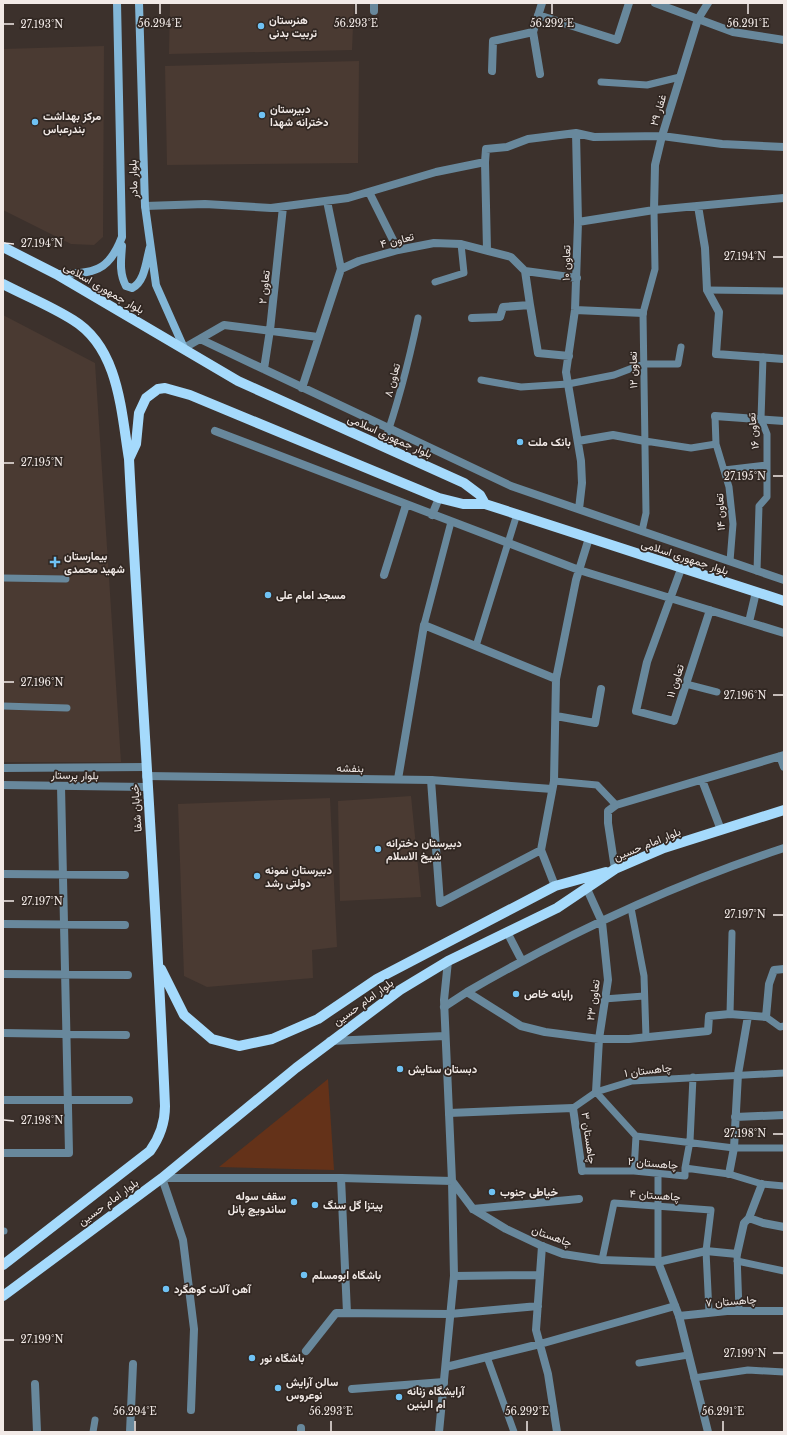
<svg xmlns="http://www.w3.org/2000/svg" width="787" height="1435" font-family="'Libre Baskerville',Vazirmatn,serif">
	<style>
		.built { fill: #4a3a32 }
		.green { fill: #643219 }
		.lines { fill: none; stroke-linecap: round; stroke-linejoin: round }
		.service { stroke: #68889c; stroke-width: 7 }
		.minor { stroke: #68889c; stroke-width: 8 }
		.tertiary { stroke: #68889c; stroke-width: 8 }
		.secondary { stroke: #83b7d8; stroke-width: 8 }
		.primary { stroke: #a5dafc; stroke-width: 10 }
		.ticks { fill: none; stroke: #f2eae7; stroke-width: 1.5 }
		.poi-dot { fill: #6fc2f4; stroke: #312722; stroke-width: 1.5 }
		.labels { text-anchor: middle; stroke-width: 3.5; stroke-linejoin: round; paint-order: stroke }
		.poi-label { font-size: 11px; font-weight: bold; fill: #f2eae7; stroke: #312722; text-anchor: start }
		.street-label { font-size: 11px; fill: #f2eae7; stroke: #312722 }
		.ticks-label { font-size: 10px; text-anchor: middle; fill: #f2eae7; stroke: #312722; stroke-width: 3.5; stroke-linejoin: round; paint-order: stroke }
	</style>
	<rect width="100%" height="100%" fill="#3c312c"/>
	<path class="built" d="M 170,3 L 354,3 L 352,50 L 169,54 Z
		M 104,46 L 103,237 L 94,245 L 71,244 L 3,210 L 3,49 Z
		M 359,61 L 358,163 L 167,165 L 165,66 Z
		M 3,315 L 95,363 L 121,762 L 3,762 Z
		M 411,796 L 421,897 L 340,901 L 338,801 Z
		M 330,798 L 337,947 L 312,950 L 313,978 L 207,987 L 184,976 L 178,804 Z"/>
	<path class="green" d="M 328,1079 L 334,1170 L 219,1167 Z"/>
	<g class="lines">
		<path class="service" d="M 601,82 L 647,85 L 680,77
			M 435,282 L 464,273 L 461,244
			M 707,290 L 784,291
			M 481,380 L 521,387 L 568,384 L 614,375 L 643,364 L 678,364 L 681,347
			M 715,416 L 716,444 L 729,487 L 733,524 L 730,561
			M 645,441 L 691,448 L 716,444
			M 383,446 C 398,404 409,361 418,318
			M 724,470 L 767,465
			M 642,531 L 646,513 L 643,313 L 655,269 L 654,210
			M 757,571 L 759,506 L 767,497 L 767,434 L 761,419 L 763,357
			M 3,578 L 66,579
			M 424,625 L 451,522
			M 476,646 L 517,514
			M 686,684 L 717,692
			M 3,706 L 67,708
			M 554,781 L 597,785 L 616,805
			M 631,908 L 644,976 L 646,1037
			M 604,999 L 644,996
			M 730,1014 L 732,933
			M 766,1017 L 780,1027 L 784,1026
			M 596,1092 L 636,1136 L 634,1171
			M 573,1108 L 596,1092 L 632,1081 L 784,1073
			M 636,1136 L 734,1148 L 784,1148
			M 685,1168 L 690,1141 L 693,1077
			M 582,1171 L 634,1171 L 685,1176 L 685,1168 L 729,1174 L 762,1184 L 784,1186
			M 3,1231 L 4,1231
			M 737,1254 L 739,1310
			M 602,1260 L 614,1203 L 711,1210 L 706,1251 L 709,1312
			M 737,1261 L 784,1271
			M 658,1262 L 658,1174
			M 487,1357 L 514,1432
			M 639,1363 L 688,1355
			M 694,1378 L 748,1370 L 784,1372
			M 93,1432 L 95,1420"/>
		<path class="minor" d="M 374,11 L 374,3
			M 538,15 L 617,40 L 629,3
			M 492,71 L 493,41 L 533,32
			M 540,74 L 533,32 L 542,3
			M 576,133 L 578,222
			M 485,162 L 487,250
			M 369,192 L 398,250
			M 145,206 L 205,204 L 271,208 L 348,198 L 436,172 L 485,162 L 486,149 L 507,147 L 528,139 L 576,133 L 594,137 L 662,136 L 722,144 L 784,147
			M 698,206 L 705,248 L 707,290 L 719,312 L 716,354 L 784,359
			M 654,210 L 655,165 L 662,136 L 698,19 L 708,3
			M 341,269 L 359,261 L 398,250 L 434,243 L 461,244 L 511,257 L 525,271 L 577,278
			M 530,305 L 538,353 L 569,356
			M 575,310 L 643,313
			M 472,318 L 500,317 L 503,307 L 530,305 L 525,271
			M 200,339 L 511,486 L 784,580
			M 184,348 L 224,325 L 318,337
			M 264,369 L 270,330 L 283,207
			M 302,388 L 341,269 L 327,201
			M 715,416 L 784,421
			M 215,431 L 579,570 L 784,633
			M 578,441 L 613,435 L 645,441
			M 579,509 L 582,483 L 581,461 L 566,372 L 575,310 L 578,222 L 654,210 L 784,198
			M 432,515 L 439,498
			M 681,569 L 647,662 L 636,711 L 674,721 L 710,610
			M 384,575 L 406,505
			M 749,622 L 756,592
			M 556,716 L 595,723 L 601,689
			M 780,756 L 784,767
			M 398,779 L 424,625 L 556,679
			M 431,780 L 440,903 L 541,850
			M 702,780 L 721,830
			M 615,869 L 608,823 L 608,811 L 616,805 L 784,755
			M 3,874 L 125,875
			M 555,886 L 541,850 L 554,781 L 556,679 L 576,580 L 589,538
			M 587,889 L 602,922 L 608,980 L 599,1039 L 596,1092
			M 3,924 L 125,925
			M 507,932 L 522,961
			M 3,974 L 128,975
			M 467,992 C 567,934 674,884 784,848
			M 444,1007 L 467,992 L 521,1026 L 545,1032 L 599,1039 L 629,1039 L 708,1031 L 709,1016 L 730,1014 L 766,1017 L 769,984 L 774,970 L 784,969
			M 3,1033 L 126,1035
			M 3,1100 L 129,1100
			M 449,1113 L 573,1108 L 582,1171
			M 735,1117 L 784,1115
			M 3,1153 L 69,1153 L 61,786
			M 729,1174 L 734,1148 L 738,1074 L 748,1016
			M 162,1178 L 183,1240 L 194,1329 L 191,1410
			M 341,1178 L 347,1313
			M 473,1209 L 579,1199
			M 749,1218 L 762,1184
			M 542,1246 L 536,1330 L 548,1374 L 557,1432
			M 658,1262 L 706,1251 L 737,1254 L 744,1223 L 749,1218 L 763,1223 L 784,1227
			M 454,1276 L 540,1275
			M 679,1316 L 727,1311 L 784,1311
			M 306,1351 L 336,1313 L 450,1314 L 538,1306
			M 446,1367 L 540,1344 L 675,1306
			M 35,1384 L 37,1432
			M 352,1389 L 444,1382
			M 130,1432 L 133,1364
			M 301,1432 L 301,1428"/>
		<path class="tertiary" d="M 655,3 L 733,32 L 784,40
			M 3,768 L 146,767
			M 146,776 L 431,780 L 552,789
			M 3,785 L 147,787
			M 448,961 L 444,1000 L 452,1181 L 473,1209 L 506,1229 L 542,1246 L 563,1254 L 602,1260 L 658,1262 L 679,1316 L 708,1432
			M 330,1041 L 445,1036
			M 162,1178 L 341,1178 L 452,1181 L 454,1276 L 439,1432"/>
		<path class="secondary" d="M 139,3 L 145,206 L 156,285 L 184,348
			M 122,246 C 121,260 119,273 126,286 L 132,288 C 145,282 146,261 150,247
			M 56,274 C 92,273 108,274 122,237 L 117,3"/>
		<path class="primary" d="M 3,247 L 56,274 L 238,381 L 464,483 L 480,495 L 485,504 L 784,601
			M 3,284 C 26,296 51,306 73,320 C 119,348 121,411 129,459 C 140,675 156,890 165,1106 C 165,1123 160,1137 150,1151 L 3,1265
			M 129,459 L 136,444 L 139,413 L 146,398 L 158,389 L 165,388 L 190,395 L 439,498 L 463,504 L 485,504
			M 161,969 L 184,1015 L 212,1039 L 239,1046 L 272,1039 L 318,1019 L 377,979 L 555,886 L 606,872
			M 3,1296 L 162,1178 L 296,1068 L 400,990 L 448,961 L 557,908 L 615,869 L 664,848 L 784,810"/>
	</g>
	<path class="ticks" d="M 160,14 L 160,4M 356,14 L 356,4M 552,14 L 552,4M 748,14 L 748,4M 4,24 L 14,24M 4,243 L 14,244M 773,257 L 783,257M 4,463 L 14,463M 773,476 L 783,476M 4,682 L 14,682M 773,695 L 783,695M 4,901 L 14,901M 773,915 L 783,915M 4,1120 L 14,1121M 773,1134 L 783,1134M 4,1340 L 14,1340M 773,1353 L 783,1353M 135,1431 L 135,1421M 331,1431 L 331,1421M 527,1431 L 527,1421M 723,1431 L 723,1421"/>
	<g class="poi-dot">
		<circle cx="261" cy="26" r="4"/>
		<circle cx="262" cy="115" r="4"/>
		<circle cx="35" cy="122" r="4"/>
		<circle cx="520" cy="442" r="4"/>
		<path d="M53 556h4v4h4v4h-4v4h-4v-4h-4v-4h4z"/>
		<circle cx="268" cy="595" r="4"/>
		<circle cx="378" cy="849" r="4"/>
		<circle cx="257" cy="876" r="4"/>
		<circle cx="516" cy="994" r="4"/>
		<circle cx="400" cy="1069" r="4"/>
		<circle cx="492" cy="1192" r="4"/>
		<circle cx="294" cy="1202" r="4"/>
		<circle cx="315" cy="1205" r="4"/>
		<circle cx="304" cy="1275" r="4"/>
		<circle cx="166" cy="1289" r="4"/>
		<circle cx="252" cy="1358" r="4"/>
		<circle cx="278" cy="1388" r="4"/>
		<circle cx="399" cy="1397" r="4"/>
	</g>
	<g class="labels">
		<g class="poi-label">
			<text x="269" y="24">هنرستان<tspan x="269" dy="13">تربیت بدنی</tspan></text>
			<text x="270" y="113">دبیرستان<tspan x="270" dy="13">دخترانه شهدا</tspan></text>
			<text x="43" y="120">مرکز بهداشت<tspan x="43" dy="13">بندرعباس</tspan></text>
			<text x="528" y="446">بانک ملت</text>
			<text x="64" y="560">بیمارستان<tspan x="64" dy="13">شهید محمدی</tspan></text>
			<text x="276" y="599">مسجد امام علی</text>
			<text x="386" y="847">دبیرستان دخترانه<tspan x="386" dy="13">شیخ الاسلام</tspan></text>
			<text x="265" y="874">دبیرستان نمونه<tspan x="265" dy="13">دولتی رشد</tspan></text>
			<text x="524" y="998">رایانه خاص</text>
			<text x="408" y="1073">دبستان ستایش</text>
			<text x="500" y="1196">خیاطی جنوب</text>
			<text x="286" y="1200" text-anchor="end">سقف سوله<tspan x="286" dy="13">ساندویچ پانل</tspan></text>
			<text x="323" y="1209">پیتزا گل سنگ</text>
			<text x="312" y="1279">باشگاه ابومسلم</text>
			<text x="174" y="1293">آهن آلات کوهگرد</text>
			<text x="260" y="1362">باشگاه نور</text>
			<text x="286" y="1386">سالن آرایش<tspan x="286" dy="13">نوعروس</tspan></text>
			<text x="407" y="1395">آرایشگاه زنانه<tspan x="407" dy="13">ام البنین</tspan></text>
		</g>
		<g class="street-label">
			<text transform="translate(658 110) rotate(-73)" y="4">غفار ۲۹</text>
			<text transform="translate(133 179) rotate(-92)" y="4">بلوار مادر</text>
			<text transform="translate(397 240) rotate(-14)" y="4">تعاون ۴</text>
			<text transform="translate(566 263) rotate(-89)" y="4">تعاون ۱۰</text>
			<text transform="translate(264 287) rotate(-84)" y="4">تعاون ۲</text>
			<text transform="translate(104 288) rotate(30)" y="4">بلوار جمهوری اسلامی</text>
			<text transform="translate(633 370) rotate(-91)" y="4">تعاون ۱۲</text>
			<text transform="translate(392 380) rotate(-75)" y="4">تعاون ۸</text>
			<text transform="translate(753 431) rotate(-96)" y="4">تعاون ۱۶</text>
			<text transform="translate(390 436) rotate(24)" y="4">بلوار جمهوری اسلامی</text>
			<text transform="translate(720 512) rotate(-93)" y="4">تعاون ۱۴</text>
			<text transform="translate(685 557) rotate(18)" y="4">بلوار جمهوری اسلامی</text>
			<text transform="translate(675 681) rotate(-72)" y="4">تعاون ۱۱</text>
			<text transform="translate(350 768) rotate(1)" y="4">بنفشه</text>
			<text transform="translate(75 775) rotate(1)" y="4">بلوار پرستار</text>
			<text transform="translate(136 808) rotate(-94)" y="4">خیابان شفا</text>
			<text transform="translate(647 844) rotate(-22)" y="4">بلوار امام حسین</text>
			<text transform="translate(593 1000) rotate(-82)" y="4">تعاون ۲۳</text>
			<text transform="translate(363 1002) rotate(-36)" y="4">بلوار امام حسین</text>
			<text transform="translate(648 1070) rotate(-7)" y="4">چاهستان ۱</text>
			<text transform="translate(589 1138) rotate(82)" y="4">چاهستان ۳</text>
			<text transform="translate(653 1163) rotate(5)" y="4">چاهستان ۲</text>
			<text transform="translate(655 1195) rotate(4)" y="4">چاهستان ۴</text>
			<text transform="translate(108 1202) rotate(-36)" y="4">بلوار امام حسین</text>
			<text transform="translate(552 1236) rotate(20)" y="4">چاهستان</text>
			<text transform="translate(731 1301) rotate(-4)" y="4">چاهستان ۷</text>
		</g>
	</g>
	<g class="ticks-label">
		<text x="160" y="27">56.294°E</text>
		<text x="356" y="27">56.293°E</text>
		<text x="552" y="27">56.292°E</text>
		<text x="748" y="27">56.291°E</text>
		<text x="42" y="28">27.193°N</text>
		<text x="42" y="247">27.194°N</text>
		<text x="745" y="260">27.194°N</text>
		<text x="42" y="466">27.195°N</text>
		<text x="745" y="480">27.195°N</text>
		<text x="42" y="686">27.196°N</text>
		<text x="745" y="699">27.196°N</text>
		<text x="42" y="905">27.197°N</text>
		<text x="745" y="918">27.197°N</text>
		<text x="42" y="1124">27.198°N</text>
		<text x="745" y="1137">27.198°N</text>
		<text x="42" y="1343">27.199°N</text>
		<text x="745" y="1357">27.199°N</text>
		<text x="135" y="1415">56.294°E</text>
		<text x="331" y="1415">56.293°E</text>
		<text x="527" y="1415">56.292°E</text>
		<text x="723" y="1415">56.291°E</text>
	</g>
	<rect width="787" height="1435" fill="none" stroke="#f2eae7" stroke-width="8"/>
</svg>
